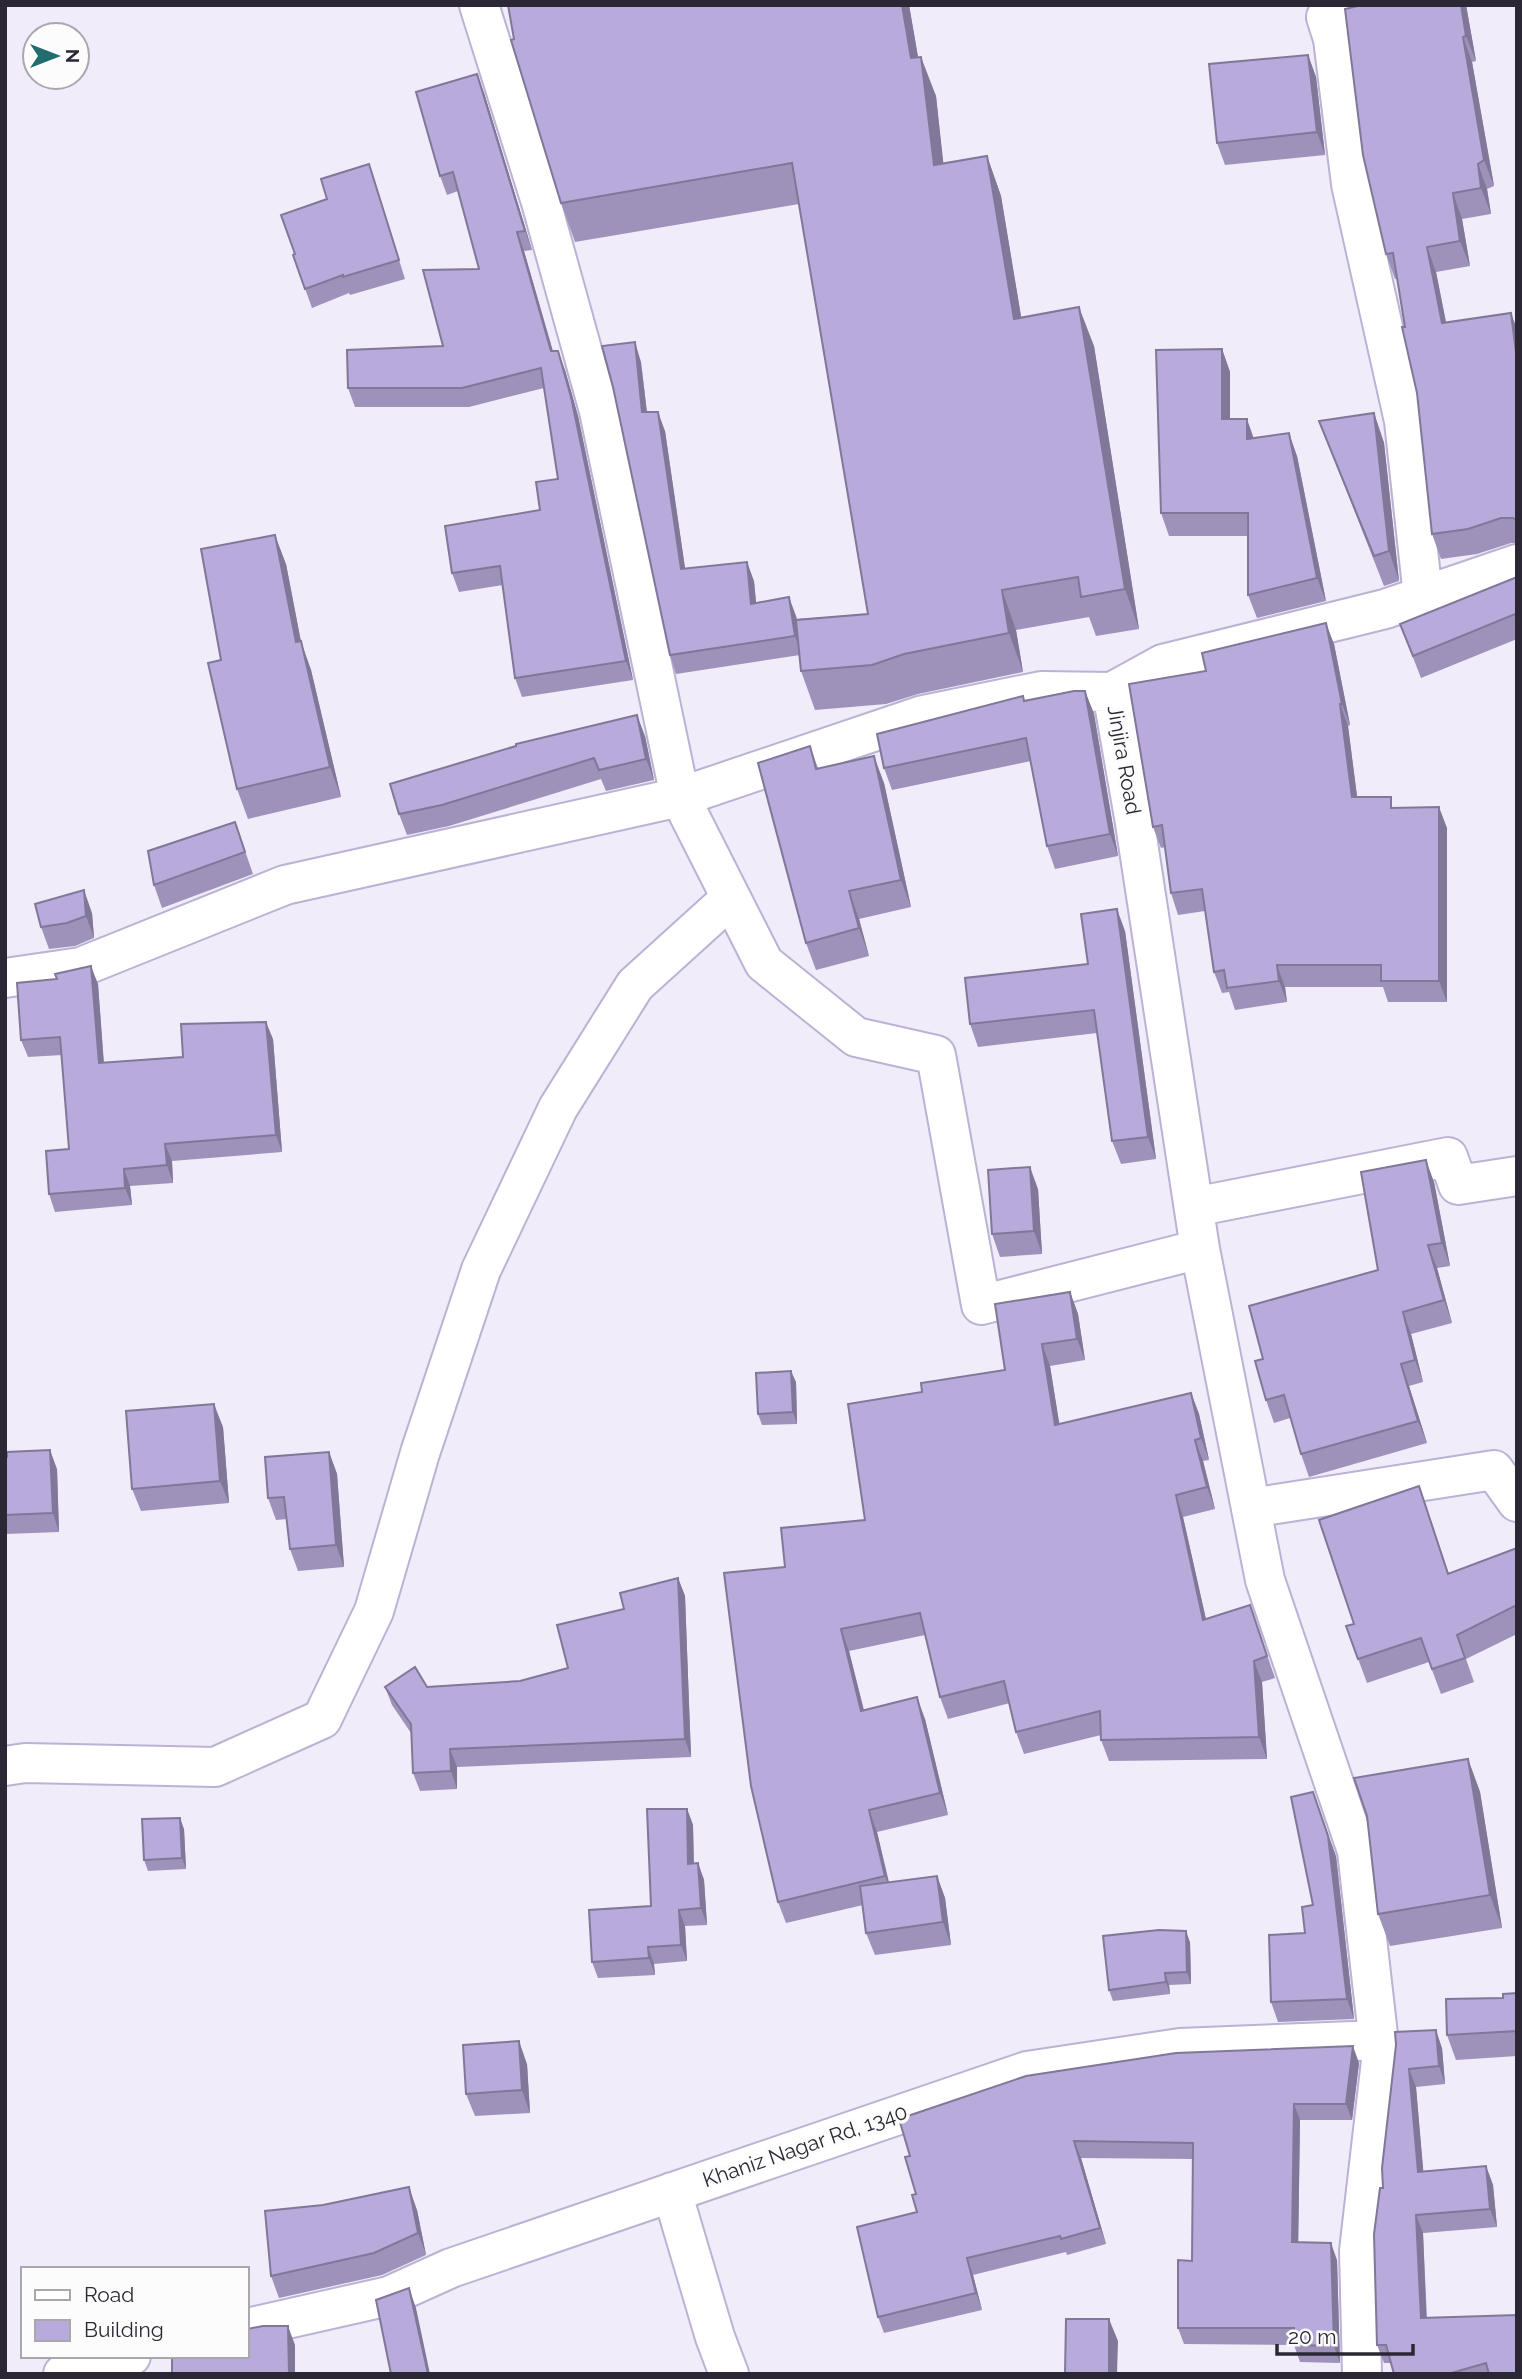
<svg xmlns="http://www.w3.org/2000/svg" width="1522" height="2379" font-family="Raleway,sans-serif">
	<style>
		.lines { fill: none; stroke-linecap: round; stroke-linejoin: round }
		.street-casing { stroke: #bbb2d4; stroke-width: 42 }
		.street { stroke: #fff; stroke-width: 38 }
		.wall { fill: #9e92bb }
		.shaded-wall { fill: #817799 }
		.building { fill: #b8aada; stroke: #817799; stroke-width: 2 }
		.labels { text-anchor: middle; stroke-width: 7; stroke-linejoin: round; paint-order: stroke }
		.street-label { font-size: 21px; fill: #2b2734; stroke: #fcfcfc }
	</style>
	<rect width="100%" height="100%" fill="#f0ecfa"/>
	<g class="lines">
		<defs>
			<path id="street" d="M 479,5 L 541,202 L 599,411 L 680,797 L 764,963 L 856,1037 L 936,1055 L 981,1305 L 1200,1249
				M 1387,5 L 1326,17 L 1333,39 L 1351,184 L 1404,421 L 1423,596
				M 5,978 L 81,967 L 285,885 L 680,797 L 923,715 L 1041,691 L 1112,692
				M 1194,1207 L 1448,1157 L 1458,1185 L 1517,1176
				M 1251,1508 L 1494,1470 L 1517,1502
				M 5,1766 L 25,1763 L 215,1767 L 322,1719 L 374,1611 L 420,1453 L 481,1270 L 558,1108 L 635,985 L 731,898
				M 672,2192 L 715,2337 L 729,2374
				M 247,2328 L 389,2296 L 451,2268 L 1027,2071 L 1180,2048 L 1379,2040
				M 63,2374 L 131,2356
				M 1362,2374 L 1359,2251 L 1381,2061 L 1357,1851 L 1265,1580 L 1200,1249 L 1134,817 L 1112,692 L 1163,664 L 1385,609 L 1517,564"/>
		</defs>
		<use href="#street" class="street-casing"/>
		<use href="#street" class="street"/>
	</g>
	<path class="wall" d="M 508,5 L 909,5 L 918,57 L 936,96 L 943,164 L 987,156 L 1001,196 L 1021,317 L 1094,346 L 1139,629 L 1096,636 L 1089,617 L 1016,630 L 1023,672 L 918,694 L 886,704 L 815,710 L 801,671 L 800,655 L 676,674 L 670,655 L 641,362 L 647,412 L 665,431 L 685,569 L 754,581 L 756,603 L 796,616 L 797,619 L 868,614 L 799,204 L 575,242 L 561,203 L 514,39 Z
		M 1362,5 L 1466,5 L 1476,61 L 1472,62 L 1494,186 L 1487,189 L 1491,214 L 1462,219 L 1470,266 L 1436,272 L 1446,322 L 1517,329 L 1517,543 L 1511,543 L 1477,554 L 1441,559 L 1432,534 L 1417,393 L 1398,279 L 1395,279 L 1386,254 Z
		M 1308,55 L 1316,77 L 1325,155 L 1225,165 L 1217,143 Z
		M 484,93 L 532,250 L 524,251 L 553,351 L 565,370 L 578,416 L 633,680 L 522,697 L 515,678 L 503,585 L 459,592 L 452,573 L 540,510 L 558,479 L 544,388 L 469,407 L 355,407 L 348,388 L 443,346 L 479,269 L 458,191 L 447,195 L 440,176 Z
		M 369,164 L 405,279 L 350,295 L 349,293 L 312,308 L 293,255 L 295,254 L 327,199 Z
		M 1222,349 L 1230,372 L 1230,419 L 1254,438 L 1297,456 L 1326,601 L 1257,618 L 1248,595 L 1248,536 L 1169,536 L 1161,513 Z
		M 1374,413 L 1384,443 L 1399,581 L 1384,586 L 1319,421 Z
		M 286,564 L 301,642 L 311,670 L 341,797 L 248,819 L 237,789 Z
		M 1517,577 L 1517,639 L 1421,678 L 1400,624 Z
		M 1334,644 L 1350,725 L 1348,726 L 1357,797 L 1395,808 L 1447,828 L 1447,1002 L 1388,1002 L 1383,987 L 1285,987 L 1287,1002 L 1235,1010 L 1229,992 L 1222,993 L 1214,972 L 1205,911 L 1178,915 L 1171,893 L 1165,847 L 1161,848 L 1153,827 L 1206,671 Z
		M 1085,691 L 1094,714 L 1118,856 L 1055,869 L 1047,846 L 1031,761 L 892,790 L 884,768 L 1025,700 Z
		M 645,736 L 654,780 L 606,791 L 601,779 L 449,826 L 407,835 L 399,814 Z
		M 810,746 L 818,768 L 884,783 L 911,907 L 859,919 L 869,956 L 816,970 L 806,943 Z
		M 235,822 L 253,874 L 162,908 L 154,885 Z
		M 92,913 L 94,938 L 75,946 L 49,949 L 41,927 Z
		M 1125,931 L 1156,1159 L 1121,1164 L 1112,1141 L 1097,1033 L 978,1047 L 970,1024 L 1088,964 Z
		M 98,984 L 104,1063 L 183,1057 L 273,1039 L 282,1152 L 172,1161 L 173,1183 L 130,1186 L 132,1205 L 55,1212 L 49,1194 L 69,1149 L 62,1055 L 28,1057 L 21,1040 Z
		M 1434,1182 L 1450,1266 L 1437,1268 L 1452,1323 L 1411,1334 L 1423,1382 L 1409,1386 L 1427,1443 L 1309,1477 L 1301,1454 L 1290,1418 L 1274,1423 L 1266,1400 L 1263,1359 L 1378,1270 Z
		M 1038,1189 L 1042,1254 L 1000,1257 L 992,1234 Z
		M 1070,1292 L 1078,1314 L 1085,1360 L 1050,1366 L 1059,1424 L 1191,1393 L 1199,1414 L 1209,1460 L 1203,1461 L 1215,1509 L 1183,1517 L 1206,1619 L 1250,1605 L 1275,1678 L 1262,1682 L 1267,1759 L 1109,1761 L 1101,1740 L 1101,1735 L 1024,1754 L 1016,1732 L 1010,1703 L 948,1719 L 940,1697 L 925,1635 L 849,1651 L 864,1710 L 925,1719 L 948,1815 L 877,1832 L 889,1882 L 937,1876 L 945,1898 L 951,1945 L 875,1955 L 866,1933 L 863,1905 L 786,1923 L 778,1902 L 785,1567 L 865,1520 L 922,1392 L 1005,1370 Z
		M 796,1382 L 797,1424 L 762,1425 L 758,1414 Z
		M 223,1427 L 229,1503 L 141,1511 L 132,1489 Z
		M 329,1452 L 337,1474 L 344,1567 L 298,1571 L 290,1549 L 287,1519 L 276,1520 L 268,1498 Z
		M 5,1457 L 57,1469 L 59,1532 L 5,1534 Z
		M 1419,1486 L 1449,1574 L 1517,1548 L 1517,1634 L 1466,1659 L 1474,1682 L 1441,1694 L 1429,1662 L 1367,1683 L 1346,1626 L 1354,1624 Z
		M 678,1578 L 685,1596 L 691,1757 L 457,1767 L 457,1789 L 420,1791 L 413,1773 L 411,1733 L 392,1705 L 385,1687 L 427,1687 L 520,1681 L 568,1668 L 624,1609 Z
		M 1468,1759 L 1480,1792 L 1502,1928 L 1390,1946 L 1378,1914 L 1367,1816 Z
		M 687,1809 L 693,1825 L 694,1864 L 698,1863 L 704,1880 L 707,1925 L 685,1926 L 687,1961 L 654,1964 L 655,1975 L 598,1978 L 592,1962 L 651,1906 Z
		M 184,1829 L 186,1869 L 148,1871 L 144,1860 Z
		M 1336,1856 L 1354,2019 L 1278,2022 L 1271,2002 L 1305,1933 L 1313,1905 Z
		M 1190,1942 L 1191,1984 L 1169,1985 L 1170,1994 L 1113,2001 L 1109,1990 Z
		M 1517,1993 L 1517,2056 L 1456,2060 L 1447,2035 L 1503,1998 Z
		M 1396,2045 L 1442,2048 L 1445,2084 L 1416,2087 L 1423,2171 L 1486,2166 L 1493,2185 L 1497,2227 L 1423,2233 L 1427,2318 L 1517,2374 L 1394,2374 L 1391,2363 L 1384,2363 L 1377,2345 L 1383,2188 Z
		M 1359,2063 L 1352,2120 L 1300,2120 L 1298,2242 L 1337,2260 L 1340,2363 L 1300,2362 L 1294,2345 L 1184,2344 L 1178,2328 L 1192,2261 L 1193,2159 L 1081,2158 L 1106,2244 L 1067,2255 L 1066,2252 L 973,2275 L 982,2310 L 884,2333 L 878,2317 L 917,2212 L 916,2194 L 905,2157 Z
		M 527,2064 L 530,2113 L 475,2116 L 466,2094 Z
		M 417,2210 L 426,2255 L 382,2275 L 279,2298 L 271,2276 Z"/>
	<path class="shaded-wall" d="M 902,5 L 909,5 L 925,97 L 911,58 Z
		M 1461,5 L 1466,5 L 1476,61 L 1466,36 Z
		M 1463,37 L 1472,62 L 1494,186 L 1484,160 Z
		M 1308,55 L 1316,77 L 1325,155 L 1317,132 Z
		M 921,57 L 936,96 L 948,205 L 934,165 Z
		M 477,74 L 484,93 L 532,250 L 525,231 Z
		M 987,156 L 1001,196 L 1028,358 L 1014,319 Z
		M 1478,164 L 1487,189 L 1491,214 L 1481,188 Z
		M 1453,193 L 1462,219 L 1470,266 L 1460,241 Z
		M 517,232 L 524,251 L 558,370 L 551,351 Z
		M 1427,247 L 1436,272 L 1451,348 L 1442,323 Z
		M 1079,307 L 1094,346 L 1139,629 L 1125,589 Z
		M 1511,313 L 1517,329 L 1517,360 Z
		M 635,342 L 641,362 L 649,431 L 642,412 Z
		M 1222,349 L 1230,372 L 1230,442 L 1222,419 Z
		M 558,351 L 565,370 L 578,416 L 633,680 L 626,661 Z
		M 658,412 L 665,431 L 688,588 L 681,569 Z
		M 1374,413 L 1384,443 L 1399,581 L 1389,551 Z
		M 1247,419 L 1255,442 L 1247,439 Z
		M 1289,433 L 1297,456 L 1326,601 L 1317,578 Z
		M 275,535 L 286,564 L 301,642 L 311,670 L 341,797 L 330,767 L 296,642 Z
		M 747,562 L 754,581 L 758,623 L 751,604 Z
		M 1002,590 L 1016,630 L 1023,672 L 1009,633 Z
		M 789,597 L 796,616 L 802,655 L 795,636 Z
		M 1326,623 L 1334,644 L 1350,725 L 1342,704 Z
		M 1085,691 L 1094,714 L 1118,856 L 1110,834 Z
		M 1340,704 L 1348,726 L 1360,819 L 1352,797 Z
		M 637,715 L 645,736 L 654,780 L 646,759 Z
		M 874,756 L 884,783 L 911,907 L 901,880 Z
		M 1439,807 L 1447,828 L 1447,1002 L 1439,981 Z
		M 84,890 L 92,913 L 94,938 L 86,916 Z
		M 849,891 L 859,919 L 869,956 L 859,928 Z
		M 1117,909 L 1125,931 L 1156,1159 L 1148,1137 Z
		M 1277,965 L 1285,987 L 1287,1002 L 1279,981 Z
		M 91,966 L 98,984 L 105,1081 L 99,1063 Z
		M 266,1022 L 273,1039 L 282,1152 L 276,1135 Z
		M 165,1144 L 172,1161 L 173,1183 L 167,1165 Z
		M 1426,1160 L 1434,1182 L 1450,1266 L 1442,1243 Z
		M 1030,1167 L 1038,1189 L 1042,1254 L 1034,1231 Z
		M 124,1169 L 130,1186 L 132,1205 L 125,1188 Z
		M 1428,1245 L 1437,1268 L 1452,1323 L 1444,1300 Z
		M 1070,1292 L 1078,1314 L 1085,1360 L 1077,1339 Z
		M 1403,1312 L 1411,1334 L 1423,1382 L 1415,1360 Z
		M 1042,1344 L 1050,1366 L 1063,1446 L 1055,1425 Z
		M 1401,1364 L 1409,1386 L 1427,1443 L 1418,1421 Z
		M 791,1371 L 796,1382 L 797,1424 L 793,1412 Z
		M 1191,1393 L 1199,1414 L 1209,1460 L 1201,1438 Z
		M 214,1404 L 223,1427 L 229,1503 L 220,1481 Z
		M 1195,1440 L 1203,1461 L 1215,1509 L 1207,1487 Z
		M 50,1450 L 57,1469 L 59,1532 L 53,1513 Z
		M 329,1452 L 337,1474 L 344,1567 L 336,1545 Z
		M 1176,1495 L 1183,1517 L 1211,1642 L 1203,1620 Z
		M 678,1578 L 685,1596 L 691,1757 L 685,1739 Z
		M 841,1629 L 849,1651 L 869,1732 L 861,1711 Z
		M 1254,1661 L 1262,1682 L 1267,1759 L 1259,1737 Z
		M 917,1697 L 925,1719 L 948,1815 L 940,1793 Z
		M 450,1749 L 457,1767 L 457,1789 L 451,1771 Z
		M 1468,1759 L 1480,1792 L 1502,1928 L 1490,1895 Z
		M 1313,1792 L 1336,1856 L 1354,2019 L 1347,1999 Z
		M 687,1809 L 693,1825 L 694,1880 L 688,1864 Z
		M 869,1810 L 877,1832 L 892,1897 L 885,1876 Z
		M 180,1818 L 184,1829 L 186,1869 L 182,1858 Z
		M 698,1863 L 704,1880 L 707,1925 L 701,1908 Z
		M 937,1876 L 945,1898 L 951,1945 L 943,1922 Z
		M 679,1910 L 685,1926 L 687,1961 L 681,1945 Z
		M 1186,1931 L 1190,1942 L 1191,1984 L 1187,1972 Z
		M 648,1947 L 654,1964 L 655,1975 L 649,1958 Z
		M 1165,1973 L 1169,1985 L 1170,1994 L 1166,1982 Z
		M 1436,2030 L 1442,2048 L 1445,2084 L 1439,2066 Z
		M 519,2041 L 527,2064 L 530,2113 L 522,2090 Z
		M 1353,2046 L 1359,2063 L 1352,2120 L 1346,2104 Z
		M 1409,2069 L 1416,2087 L 1425,2190 L 1418,2172 Z
		M 1294,2104 L 1300,2120 L 1298,2259 L 1292,2242 Z
		M 1074,2141 L 1081,2158 L 1106,2244 L 1100,2228 Z
		M 1486,2166 L 1493,2185 L 1497,2227 L 1490,2209 Z
		M 409,2187 L 417,2210 L 426,2255 L 418,2233 Z
		M 1416,2215 L 1423,2233 L 1427,2336 L 1421,2318 Z
		M 1331,2243 L 1337,2260 L 1340,2363 L 1334,2346 Z
		M 967,2258 L 973,2275 L 982,2310 L 976,2293 Z
		M 409,2288 L 416,2308 L 430,2374 L 428,2374 Z
		M 1109,2319 L 1118,2341 L 1117,2374 L 1109,2374 Z
		M 288,2326 L 295,2345 L 295,2374 L 289,2374 Z"/>
	<path class="building" d="M 508,5 L 902,5 L 911,58 L 921,57 L 934,165 L 987,156 L 1014,319 L 1079,307 L 1125,589 L 1081,597 L 1078,577 L 1002,590 L 1009,633 L 904,654 L 872,665 L 801,671 L 796,620 L 868,614 L 792,163 L 561,203 L 511,40 L 514,39 Z
		M 1362,5 L 1461,5 L 1466,36 L 1463,37 L 1484,160 L 1478,164 L 1481,188 L 1453,193 L 1460,241 L 1427,247 L 1442,323 L 1511,313 L 1517,360 L 1517,520 L 1513,518 L 1501,518 L 1468,529 L 1432,534 L 1417,393 L 1402,327 L 1405,327 L 1393,253 L 1386,254 L 1363,155 L 1345,9 Z
		M 1308,55 L 1317,132 L 1217,143 L 1209,64 Z
		M 477,74 L 525,231 L 517,232 L 551,351 L 558,351 L 571,397 L 626,661 L 515,678 L 500,566 L 452,573 L 445,526 L 540,510 L 536,482 L 558,479 L 541,368 L 462,388 L 348,388 L 347,350 L 443,346 L 423,270 L 479,269 L 453,172 L 440,176 L 416,92 Z
		M 369,164 L 399,260 L 343,277 L 343,275 L 305,289 L 293,255 L 295,254 L 281,215 L 327,199 L 321,179 Z
		M 635,342 L 642,412 L 658,412 L 681,569 L 747,562 L 751,604 L 789,597 L 795,636 L 670,655 L 613,387 L 602,346 Z
		M 1222,349 L 1222,419 L 1247,419 L 1247,439 L 1289,433 L 1317,578 L 1248,595 L 1248,513 L 1161,513 L 1156,350 Z
		M 1374,413 L 1389,551 L 1374,556 L 1319,421 Z
		M 275,535 L 296,642 L 301,641 L 330,767 L 237,789 L 208,663 L 221,660 L 201,549 Z
		M 1517,577 L 1517,621 L 1515,614 L 1413,656 L 1400,624 Z
		M 1326,623 L 1342,704 L 1340,704 L 1352,797 L 1391,797 L 1391,808 L 1439,807 L 1439,981 L 1381,981 L 1381,965 L 1277,965 L 1279,981 L 1227,988 L 1224,970 L 1214,972 L 1202,889 L 1171,893 L 1162,825 L 1153,827 L 1129,684 L 1206,671 L 1202,653 Z
		M 1074,691 L 1085,691 L 1110,834 L 1047,846 L 1026,738 L 884,768 L 877,734 L 1023,696 L 1024,701 Z
		M 637,715 L 646,759 L 599,770 L 594,758 L 442,805 L 399,814 L 390,784 L 516,746 L 516,744 Z
		M 810,746 L 816,769 L 874,756 L 901,880 L 849,891 L 859,928 L 806,943 L 758,763 Z
		M 235,822 L 245,852 L 154,885 L 148,851 Z
		M 84,890 L 86,916 L 67,923 L 41,927 L 35,904 Z
		M 1117,909 L 1148,1137 L 1112,1141 L 1094,1010 L 970,1024 L 965,978 L 1088,964 L 1081,914 Z
		M 91,966 L 99,1063 L 183,1057 L 181,1024 L 266,1022 L 276,1135 L 165,1144 L 167,1165 L 124,1169 L 125,1188 L 49,1194 L 46,1151 L 69,1149 L 60,1037 L 21,1040 L 17,983 L 57,979 L 55,974 Z
		M 1426,1160 L 1442,1243 L 1428,1245 L 1444,1300 L 1403,1312 L 1415,1360 L 1401,1364 L 1418,1421 L 1301,1454 L 1284,1395 L 1266,1400 L 1255,1361 L 1263,1359 L 1249,1306 L 1378,1270 L 1361,1172 Z
		M 1030,1167 L 1034,1231 L 992,1234 L 988,1170 Z
		M 1070,1292 L 1077,1339 L 1042,1344 L 1055,1425 L 1191,1393 L 1201,1438 L 1195,1440 L 1207,1487 L 1176,1495 L 1203,1620 L 1250,1605 L 1267,1656 L 1254,1661 L 1259,1737 L 1101,1740 L 1100,1711 L 1016,1732 L 1004,1681 L 940,1697 L 920,1613 L 841,1629 L 861,1711 L 917,1697 L 940,1793 L 869,1810 L 885,1876 L 778,1902 L 751,1786 L 724,1573 L 785,1567 L 781,1528 L 865,1520 L 848,1404 L 922,1392 L 921,1383 L 1005,1370 L 995,1304 Z
		M 791,1371 L 793,1412 L 758,1414 L 756,1373 Z
		M 214,1404 L 220,1481 L 132,1489 L 126,1411 Z
		M 50,1450 L 53,1513 L 5,1515 L 5,1457 L 7,1457 L 7,1452 Z
		M 329,1452 L 336,1545 L 290,1549 L 284,1497 L 268,1498 L 265,1457 Z
		M 1419,1486 L 1448,1574 L 1517,1548 L 1517,1605 L 1457,1635 L 1465,1658 L 1432,1669 L 1421,1638 L 1358,1659 L 1346,1626 L 1354,1624 L 1319,1520 Z
		M 678,1578 L 685,1739 L 450,1749 L 451,1771 L 413,1773 L 411,1724 L 385,1687 L 415,1667 L 427,1687 L 520,1681 L 568,1668 L 557,1625 L 624,1609 L 620,1593 Z
		M 1468,1759 L 1490,1895 L 1378,1914 L 1367,1816 L 1354,1778 Z
		M 1313,1792 L 1328,1836 L 1347,1999 L 1271,2002 L 1269,1935 L 1305,1933 L 1302,1907 L 1313,1905 L 1291,1797 Z
		M 647,1809 L 687,1809 L 688,1864 L 698,1863 L 701,1908 L 679,1910 L 681,1945 L 648,1947 L 649,1958 L 592,1962 L 589,1910 L 651,1906 Z
		M 180,1818 L 182,1858 L 144,1860 L 142,1819 Z
		M 937,1876 L 943,1922 L 866,1933 L 860,1886 Z
		M 1159,1930 L 1186,1931 L 1187,1972 L 1165,1973 L 1166,1982 L 1109,1990 L 1103,1936 Z
		M 1517,1993 L 1517,2031 L 1447,2035 L 1446,1999 L 1503,1998 L 1503,1994 Z
		M 1436,2030 L 1439,2066 L 1409,2069 L 1418,2172 L 1486,2166 L 1490,2209 L 1416,2215 L 1421,2318 L 1517,2315 L 1517,2374 L 1489,2374 L 1486,2363 L 1448,2374 L 1394,2374 L 1386,2345 L 1377,2345 L 1374,2234 L 1380,2188 L 1383,2188 L 1382,2168 L 1396,2045 L 1395,2032 Z
		M 519,2041 L 522,2090 L 466,2094 L 463,2045 Z
		M 1353,2046 L 1346,2104 L 1294,2104 L 1292,2242 L 1331,2243 L 1334,2346 L 1294,2345 L 1294,2328 L 1178,2328 L 1178,2260 L 1192,2261 L 1193,2143 L 1074,2141 L 1100,2228 L 1061,2239 L 1060,2236 L 967,2258 L 976,2293 L 878,2317 L 857,2227 L 917,2212 L 912,2195 L 916,2194 L 905,2157 L 910,2156 L 899,2119 L 1026,2076 L 1176,2053 Z
		M 409,2187 L 418,2233 L 374,2253 L 271,2276 L 265,2211 L 323,2205 Z
		M 409,2288 L 428,2374 L 391,2374 L 376,2300 Z
		M 1066,2319 L 1109,2319 L 1109,2374 L 1065,2374 Z
		M 263,2326 L 288,2326 L 289,2374 L 172,2374 L 172,2356 L 247,2356 L 247,2329 Z"/>
	<g class="labels">
		<g class="street-label">
			<text transform="translate(1124 760) rotate(80)" y="7">Jinjira Road</text>
			<text transform="translate(805 2146) rotate(-19)" y="7">Khaniz Nagar Rd, 1340</text>
		</g>
	</g>
	<rect width="1522" height="2379" fill="none" stroke="#2b2734" stroke-width="14"/>
	<rect x="21" y="2267" width="228" height="91" fill="#fcfcfc" stroke="#a8a7ac" stroke-width="2"/>
	<rect x="35" y="2290" width="35" height="10" fill="#ffffff" stroke="#a8a7ac" stroke-width="2"/>
	<text x="84" y="2302" font-size="21" fill="#2b2734">Road</text>
	<rect x="35" y="2320" width="35" height="21" fill="#b8aada" stroke="#a8a7ac" stroke-width="2"/>
	<text x="84" y="2337" font-size="21" fill="#2b2734">Building</text>
	<g transform="translate(56 56) rotate(90)"><circle r="33" fill="#fcfcfc" stroke="#a8a7ac" stroke-width="2"/>
	<path d="M0-5L12 26L0 18L-12 26Z" fill="#226d70"/>
	<text y="-10" font-size="19" font-weight="bold" text-anchor="middle" fill="#2b2734">N</text>
	</g>
	<path d="M1277 2344v10h136v-10" fill="none" stroke="#2b2734" stroke-width="3.5"/>
	<text x="1288" y="2344" font-size="21" fill="#2b2734" stroke="#fcfcfc" stroke-width="5" paint-order="stroke">20 m</text>
</svg>
